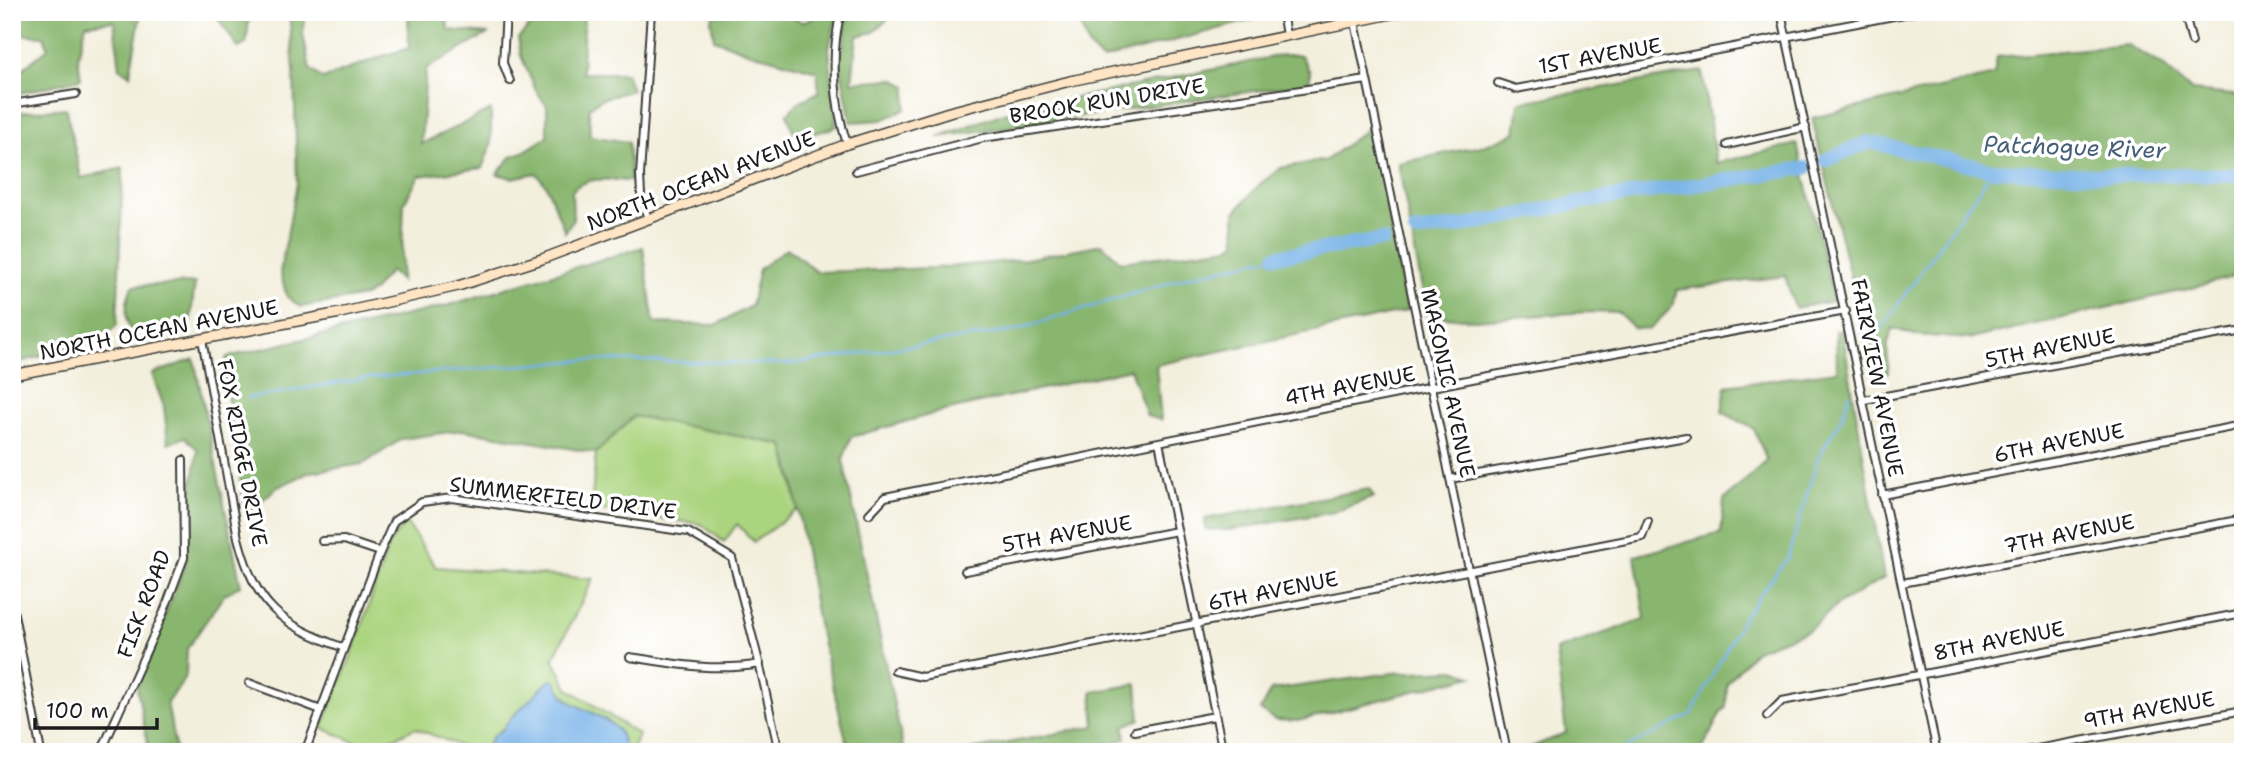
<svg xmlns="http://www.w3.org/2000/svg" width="2255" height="764" font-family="'Shantell Sans',sans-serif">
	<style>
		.green { fill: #abd47f; stroke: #64784e; stroke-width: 2 }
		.forest { fill: #88b66e; stroke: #526945; stroke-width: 2 }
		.water { fill: #75b1e7; stroke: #486682; stroke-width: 2 }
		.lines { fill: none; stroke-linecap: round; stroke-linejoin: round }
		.stream { stroke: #75b1e7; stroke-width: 2.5 }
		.river { stroke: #75b1e7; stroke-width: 14 }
		.minor-casing { stroke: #3c3c39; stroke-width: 10 }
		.secondary-casing { stroke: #3c3c39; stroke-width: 12 }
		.minor { stroke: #fff; stroke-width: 6 }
		.secondary { stroke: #fde5c5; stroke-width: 9 }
		.labels { text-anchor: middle; stroke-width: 7; stroke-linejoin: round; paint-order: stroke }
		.street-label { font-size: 21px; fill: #1c1c1c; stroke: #fff }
		.water-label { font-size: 23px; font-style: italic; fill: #445f77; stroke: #fff }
	</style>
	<rect width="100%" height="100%" fill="#fff"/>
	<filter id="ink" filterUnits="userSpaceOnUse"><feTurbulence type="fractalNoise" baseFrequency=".0143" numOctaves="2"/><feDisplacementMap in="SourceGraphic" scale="14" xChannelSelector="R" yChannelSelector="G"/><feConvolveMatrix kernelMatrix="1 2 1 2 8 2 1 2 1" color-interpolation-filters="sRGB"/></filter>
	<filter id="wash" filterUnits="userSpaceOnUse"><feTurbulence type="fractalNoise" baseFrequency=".00686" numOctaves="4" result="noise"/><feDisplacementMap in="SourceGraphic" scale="28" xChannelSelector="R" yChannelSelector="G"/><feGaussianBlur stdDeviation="1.57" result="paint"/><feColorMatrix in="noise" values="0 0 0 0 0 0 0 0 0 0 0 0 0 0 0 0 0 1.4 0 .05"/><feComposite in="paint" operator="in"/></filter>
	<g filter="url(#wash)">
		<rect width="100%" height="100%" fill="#f3efdd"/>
		<path class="green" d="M 634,416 L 784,445 L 798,509 L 754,542 L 737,524 L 724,542 L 701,524 L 591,509 L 596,453 Z
			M 406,522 L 436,567 L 593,579 L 553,659 L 568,688 L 639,735 L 630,752 L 475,752 L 415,728 L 371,749 L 322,728 L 357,641 L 389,544 Z"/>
		<path class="forest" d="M 12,12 L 141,12 L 130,75 L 120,68 L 114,21 L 86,24 L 78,57 L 81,79 L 12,95 L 12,74 L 25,67 L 48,48 L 44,36 L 12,34 Z
			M 214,12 L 250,12 L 246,44 L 238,48 Z
			M 289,12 L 305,12 L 303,34 L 310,69 L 323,79 L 380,57 L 409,48 L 408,12 L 445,12 L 449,30 L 488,34 L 426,69 L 421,144 L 491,110 L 491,145 L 482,168 L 419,176 L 404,203 L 401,281 L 390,271 L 374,290 L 365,296 L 301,307 L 287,297 L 280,272 L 297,183 L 294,71 Z
			M 557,12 L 584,12 L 582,73 L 626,73 L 632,90 L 601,99 L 589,108 L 590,136 L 628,142 L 631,181 C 612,180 586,175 572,191 L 573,220 L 565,232 L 546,185 L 536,173 L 512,178 L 497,174 L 512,156 L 523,152 L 547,137 L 547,106 L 536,91 L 521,56 L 518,38 L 535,21 Z
			M 716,12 L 783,12 L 802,22 L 814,18 L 817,12 L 838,12 L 829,48 L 836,127 L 796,139 L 787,114 L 799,102 L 819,92 L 817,71 L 748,52 L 714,39 L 711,20 Z
			M 848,12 L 884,12 L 887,20 L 874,32 L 857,36 L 852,82 L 894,79 L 907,86 L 906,109 L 882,120 L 851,122 L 840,65 Z
			M 1075,12 L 1180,12 L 1182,15 L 1201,12 L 1267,12 L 1267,16 L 1102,60 L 1089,47 Z
			M 2128,45 L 2162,65 L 2192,91 L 2243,96 L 2243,274 L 2189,289 L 1970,339 L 1915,335 L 1892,328 L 1887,347 L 1889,372 L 1874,376 L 1812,118 L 1994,75 L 1997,57 Z
			M 1282,55 L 1301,55 L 1310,72 L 1310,80 L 1303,84 L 938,137 L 1004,113 Z
			M 1702,71 L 1716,163 L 1797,144 L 1834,301 L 1795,308 L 1785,276 L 1677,290 L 1672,307 L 1650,329 L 1634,328 L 1619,313 L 1588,312 L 1474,320 L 1427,315 L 1398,163 L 1486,145 L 1515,133 L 1519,102 Z
			M 66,108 L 81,178 L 123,168 L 117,325 L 99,341 L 12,364 L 12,113 Z
			M 1371,126 L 1407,311 L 1156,365 L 1161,420 L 1147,416 L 1130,369 L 940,412 L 851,437 L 843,460 L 904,752 L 849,752 L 818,624 L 791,471 L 784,445 L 634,416 L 596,453 L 463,430 L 402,439 L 363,464 L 310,472 L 276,488 L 246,515 L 223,369 L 227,357 L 446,306 L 643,247 L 654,323 L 716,325 L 751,306 L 759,269 L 787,248 L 817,272 L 936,268 L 1021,260 L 1102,244 L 1121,262 L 1230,247 L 1236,242 L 1235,212 L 1260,184 L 1281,168 L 1326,160 Z
			M 195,283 L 190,324 L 132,332 C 124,321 125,298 133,286 Z
			M 1842,329 L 1884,578 L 1837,605 L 1809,630 L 1756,650 L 1727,683 L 1726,707 L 1720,714 L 1701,752 L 1519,752 L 1566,733 L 1556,650 L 1645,619 L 1635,556 L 1721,533 L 1724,500 L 1767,461 L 1754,429 L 1722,412 L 1726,386 L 1837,371 L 1836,331 Z
			M 194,359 L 241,585 L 224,595 L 187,649 L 186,674 L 180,686 L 167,702 L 176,752 L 149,752 L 137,688 L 187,559 L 187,498 L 194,475 L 198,450 L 185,437 L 168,443 L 164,407 L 152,374 Z
			M 1369,489 L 1374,497 L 1334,512 L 1229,530 L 1206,529 L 1205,519 Z
			M 1455,670 L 1472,676 L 1298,721 L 1275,720 L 1260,710 L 1271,690 L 1392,673 Z
			M 1137,684 L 1140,719 L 1124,726 L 1126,739 L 1066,752 L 961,752 L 1095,726 L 1092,692 Z"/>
		<path class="water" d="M 550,680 L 554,680 C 560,688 562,697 571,702 C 591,715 628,721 623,752 L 489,752 L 488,744 L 493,736 L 504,728 L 511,718 Z"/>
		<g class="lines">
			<path class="stream" d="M 1875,337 L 1993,170
				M 248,398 L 368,378 L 587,360 L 790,364 L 1013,331 L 1184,278 L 1276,256
				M 1618,752 L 1692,714 L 1743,618 L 1788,557 L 1818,458 L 1841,419 L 1850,394"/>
			<path class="river" d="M 1826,160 L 1869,142 L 1993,170 L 2095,175 L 2243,175
				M 1415,232 L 1457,227 L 1589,201 L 1806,168
				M 1276,256 L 1383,240"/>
		</g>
	</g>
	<g filter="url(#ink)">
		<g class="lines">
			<defs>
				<path id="minor" d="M 506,12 L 503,63 L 510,81
					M 841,12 C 830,54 834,103 847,144
					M 1282,12 L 1286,35
					M 1781,12 L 1937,752
					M 2184,12 L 2192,42
					M 1355,22 L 1507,752
					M 1498,83 L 1516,89 L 1914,12
					M 12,104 L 76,94
					M 1727,145 L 1806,127
					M 856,171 L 983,138 L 1367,80
					M 648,220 L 641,195 L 640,175 L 651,12
					M 202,339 L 238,538 C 256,606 279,624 344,648
					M 1864,400 L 2243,330
					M 1159,442 L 1223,752
					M 1450,479 L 1686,437
					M 1882,495 L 2243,425
					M 869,514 L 885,497 L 1472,379 L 1846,311
					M 322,541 L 344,540 L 380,552
					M 965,571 L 1177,531
					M 1902,583 L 2243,519
					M 12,604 L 41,752
					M 630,657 C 673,664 717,672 760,664
					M 895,671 L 922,677 L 1642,537 L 1648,521
					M 249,683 L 321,710
					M 1767,716 L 1782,701 L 2243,613
					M 1135,731 L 1215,716
					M 101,752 L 163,614 L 184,558 L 183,460
					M 305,752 L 379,555 L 394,521 L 422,502 L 452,498 L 688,532 L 732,558 L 758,658 L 779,752
					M 2020,752 L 2243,711"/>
				<path id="secondary" d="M 12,375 L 340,313 L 458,286 L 542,259 L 847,144 L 949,112 L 1070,81 L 1401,12"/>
			</defs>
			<use href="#minor" class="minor-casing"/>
			<use href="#secondary" class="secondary-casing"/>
			<use href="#minor" class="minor"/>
			<use href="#secondary" class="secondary"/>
		</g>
	</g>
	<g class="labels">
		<g class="street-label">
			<text transform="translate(1600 56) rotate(-10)" y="7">1ST AVENUE</text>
			<text transform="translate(1107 101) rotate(-9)" y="7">BROOK RUN DRIVE</text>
			<text transform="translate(701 181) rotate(-21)" y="7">NORTH OCEAN AVENUE</text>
			<text transform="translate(159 330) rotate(-11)" y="7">NORTH OCEAN AVENUE</text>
			<text transform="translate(2050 348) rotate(-11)" y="7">5TH AVENUE</text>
			<text transform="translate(1877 378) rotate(79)" y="7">FAIRVIEW AVENUE</text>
			<text transform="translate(1448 383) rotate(78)" y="7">MASONIC AVENUE</text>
			<text transform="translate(1350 386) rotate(-11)" y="7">4TH AVENUE</text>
			<text transform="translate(2059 443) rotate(-11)" y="7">6TH AVENUE</text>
			<text transform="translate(242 453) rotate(79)" y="7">FOX RIDGE DRIVE</text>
			<text transform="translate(563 498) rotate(7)" y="7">SUMMERFIELD DRIVE</text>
			<text transform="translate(1067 534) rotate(-10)" y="7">5TH AVENUE</text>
			<text transform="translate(2069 534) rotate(-11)" y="7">7TH AVENUE</text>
			<text transform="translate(1273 591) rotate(-11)" y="7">6TH AVENUE</text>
			<text transform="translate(144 604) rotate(-69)" y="7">FISK ROAD</text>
			<text transform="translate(1999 641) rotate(-11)" y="7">8TH AVENUE</text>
			<text transform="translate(2149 710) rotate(-10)" y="7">9TH AVENUE</text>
		</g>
		<g class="water-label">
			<text transform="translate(2075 147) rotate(2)" y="8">Patchogue River</text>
		</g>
	</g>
	<rect width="2255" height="764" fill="none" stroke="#fff" stroke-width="42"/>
	<path d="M35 718v10h122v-10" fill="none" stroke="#1c1c1c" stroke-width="3.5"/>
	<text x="46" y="718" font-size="21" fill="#1c1c1c" stroke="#ffffff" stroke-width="5" paint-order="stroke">100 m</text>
</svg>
